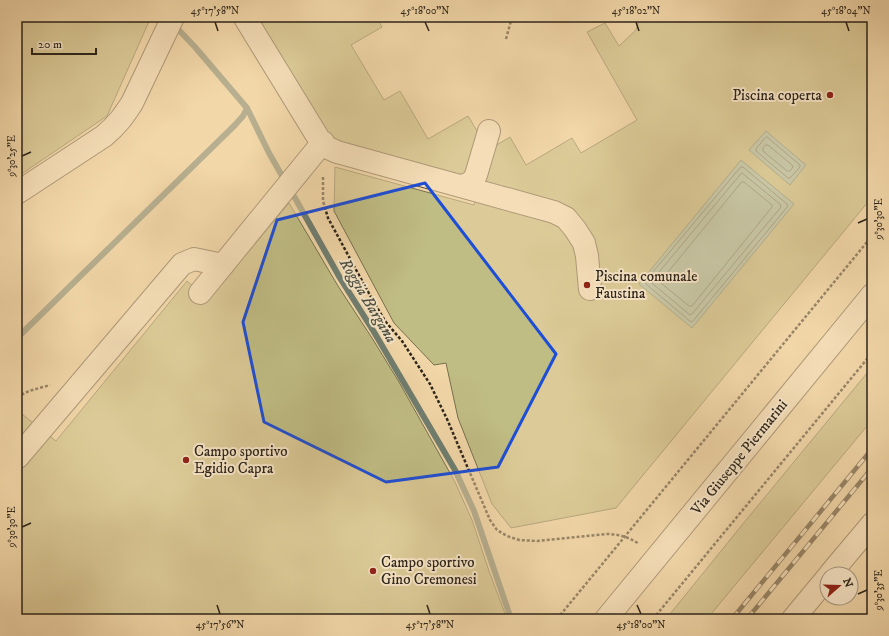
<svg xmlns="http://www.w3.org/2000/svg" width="889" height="636" font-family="'IM FELL DW Pica',serif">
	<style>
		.green { fill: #c0bd84; stroke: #76704f }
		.water { fill: #9bbaa9; stroke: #6f7e70 }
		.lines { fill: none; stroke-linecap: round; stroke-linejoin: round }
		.shore { stroke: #646f62; stroke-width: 1 }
		.stream { stroke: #6f7e70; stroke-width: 6 }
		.minor-casing { stroke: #5e513e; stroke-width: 24 }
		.path { stroke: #2c241a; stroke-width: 2.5; stroke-dasharray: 3 2; stroke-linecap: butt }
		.minor { stroke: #f7e5c7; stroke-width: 22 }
		.rail-casing { stroke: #2c241a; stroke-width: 4.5 }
		.rail { stroke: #f7e5c7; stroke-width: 3; stroke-dasharray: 9; stroke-linecap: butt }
		.marked { fill: none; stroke: #1d4ed8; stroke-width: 3; stroke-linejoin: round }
		.ticks { fill: none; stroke: #2c241a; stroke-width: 1.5 }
		.poi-dot { fill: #8f2418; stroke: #f7e5c7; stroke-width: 1.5 }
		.labels { text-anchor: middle; stroke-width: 4; stroke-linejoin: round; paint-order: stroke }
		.poi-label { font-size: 15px; fill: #2c241a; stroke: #f7e5c7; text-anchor: start }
		.street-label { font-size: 15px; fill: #2c241a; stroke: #f7e5c7 }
		.water-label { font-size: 16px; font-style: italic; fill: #4d5145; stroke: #f7e5c7 }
		.neatline { fill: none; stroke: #2c241a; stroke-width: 1.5 }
		.ticks-label { font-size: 10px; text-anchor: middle; fill: #2c241a }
	</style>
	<rect width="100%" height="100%" fill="#f2d7a9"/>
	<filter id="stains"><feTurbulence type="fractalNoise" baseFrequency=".005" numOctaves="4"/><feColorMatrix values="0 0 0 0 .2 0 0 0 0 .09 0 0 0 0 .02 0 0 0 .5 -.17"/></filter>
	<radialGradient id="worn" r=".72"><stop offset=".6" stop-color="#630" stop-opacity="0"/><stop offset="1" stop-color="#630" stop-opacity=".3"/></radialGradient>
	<path class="green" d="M 17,17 L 151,17 L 107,116 L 17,177 Z
		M 264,17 L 376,17 L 382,27 L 351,45 L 384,100 L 400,91 L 428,139 L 468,116 L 477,131 L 479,137 L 469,173 L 459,177 L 338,143 L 328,134 L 263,26 L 261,21 Z
		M 640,17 L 872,17 L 872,205 L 868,202 L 616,508 L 511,528 L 492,504 L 458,418 L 446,363 L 434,365 L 394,323 L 334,211 L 335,167 L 474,205 L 495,146 L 510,137 L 526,165 L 572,138 L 581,153 L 637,120 L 587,32 L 605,23 L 619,46 L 636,30 Z
		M 289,203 L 338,286 L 372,338 L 399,382 L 455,482 L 472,520 L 489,571 L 507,619 L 17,619 L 17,410 L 56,441 L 187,281 L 208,299 Z
		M 872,367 L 872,420 L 707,619 L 666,619 L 742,525 Z"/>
	<path class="water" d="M 766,131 L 806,165 L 790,185 L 749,150 Z
		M 741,160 L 794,204 L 692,328 L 639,284 Z"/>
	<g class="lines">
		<path class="shore" d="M 767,137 L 800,165 L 800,167 L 790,178 L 788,178 L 756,151 L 756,149 L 765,138 Z
			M 766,145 L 768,145 L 792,165 L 793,167 L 790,171 L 787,171 L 763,151 L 763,148 Z
			M 741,167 L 743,167 L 787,204 L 788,206 L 693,321 L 691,322 L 646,284 L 645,282 Z
			M 742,173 L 780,204 L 781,207 L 692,314 L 690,315 L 653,284 L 652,281 Z
			M 742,182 L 744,182 L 772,205 L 772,207 L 692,306 L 689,306 L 661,283 L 661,281 Z"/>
		<path class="stream" d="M 174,25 L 195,47 L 247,108 L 269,153 L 285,181
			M 290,189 L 340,278 L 374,332 L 455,470 L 474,511 L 511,619
			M 17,338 L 235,125 L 243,116 L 247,108"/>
		<defs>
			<path id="minor" d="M 245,18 L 319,139 L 326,147 L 337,152 L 460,186 C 468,185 473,182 476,175 L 489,131
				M 460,186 L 554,212 L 566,218 L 575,229 L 584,243 L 587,256 L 590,289
				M 17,193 L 104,136 C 117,125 123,117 132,103 L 173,17
				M 200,293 L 323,142
				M 18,457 L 182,264 L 194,259 L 223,265
				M 830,574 L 872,524
				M 606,619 L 872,295
				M 793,619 L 827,578"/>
		</defs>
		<use href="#minor" class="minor-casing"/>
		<path class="path" d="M 506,39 L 512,17
			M 323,177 L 323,201 L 328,218 L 367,290 L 385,321 L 402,341 L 430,384 L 447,419 L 490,520 L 497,530 L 507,536 L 519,540 L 537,541 L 606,534 C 618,534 629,537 639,544
			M 17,397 L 29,391 L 50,385
			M 557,619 L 872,236
			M 653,619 L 872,353"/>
		<use href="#minor" class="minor"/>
		<defs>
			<path id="rail" d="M 732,619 L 872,449
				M 747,619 L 872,468"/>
		</defs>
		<use href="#rail" class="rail-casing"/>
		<use href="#rail" class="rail"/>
	</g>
	<path d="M0 0H889V636H0ZM 425,183 L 556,354 L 498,467 L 386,482 L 264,422 L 243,322 L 277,220 Z" fill="#f2d7a9" fill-opacity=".55" fill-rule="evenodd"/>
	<path class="marked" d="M 425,183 L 556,354 L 498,467 L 386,482 L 264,422 L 243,322 L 277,220 Z"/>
	<path class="ticks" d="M 215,22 L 218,31M 425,22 L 429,31M 636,22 L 639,31M 846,22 L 849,31M 22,156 L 31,152M 858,223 L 867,219M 22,527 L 31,523M 858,594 L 867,590M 217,605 L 220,614M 427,605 L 430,614M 637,605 L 641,614"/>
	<g class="poi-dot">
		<circle cx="830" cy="95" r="4"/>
		<circle cx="587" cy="285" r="4"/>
		<circle cx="186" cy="460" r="4"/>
		<circle cx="373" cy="571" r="4"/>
	</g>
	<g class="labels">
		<g class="poi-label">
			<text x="822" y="100" text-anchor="end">Piscina coperta</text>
			<text x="595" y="281">Piscina comunale<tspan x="595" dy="17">Faustina</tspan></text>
			<text x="194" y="456">Campo sportivo<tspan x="194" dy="17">Egidio Capra</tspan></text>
			<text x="381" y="567">Campo sportivo<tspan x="381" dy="17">Gino Cremonesi</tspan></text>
		</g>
		<g class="street-label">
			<text transform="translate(739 457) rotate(-51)" y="5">Via Giuseppe Piermarini</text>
		</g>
		<g class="water-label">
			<text transform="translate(369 300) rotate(59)" y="6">Roggia Bargana</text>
		</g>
	</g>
	<rect width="889" height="636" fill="none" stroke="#f2d7a9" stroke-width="44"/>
	<g transform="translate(839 586) rotate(70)"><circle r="19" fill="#f7e5c7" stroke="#a69882"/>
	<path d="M0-3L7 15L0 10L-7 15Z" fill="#8f2418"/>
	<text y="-6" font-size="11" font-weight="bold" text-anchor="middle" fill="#2c241a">N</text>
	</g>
	<path d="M32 48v6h64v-6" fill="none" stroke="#2c241a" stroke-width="2"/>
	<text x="38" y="48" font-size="12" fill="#2c241a" stroke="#f7e5c7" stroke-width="3" paint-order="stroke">20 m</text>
	<rect x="22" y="22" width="845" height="592" class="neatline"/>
	<g class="ticks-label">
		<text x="215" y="14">45°17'58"N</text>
		<text x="425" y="14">45°18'00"N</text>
		<text x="636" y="14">45°18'02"N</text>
		<text x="846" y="14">45°18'04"N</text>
		<text transform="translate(11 156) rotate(-90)" y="4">9°30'25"E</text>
		<text transform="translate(878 219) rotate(-90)" y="4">9°30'30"E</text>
		<text transform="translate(11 527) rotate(-90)" y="4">9°30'30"E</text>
		<text transform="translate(878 590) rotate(-90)" y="4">9°30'35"E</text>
		<text x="220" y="628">45°17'56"N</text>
		<text x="430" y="628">45°17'58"N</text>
		<text x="641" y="628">45°18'00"N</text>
	</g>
	<rect width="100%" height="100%" filter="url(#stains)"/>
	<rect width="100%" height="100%" fill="url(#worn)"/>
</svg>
